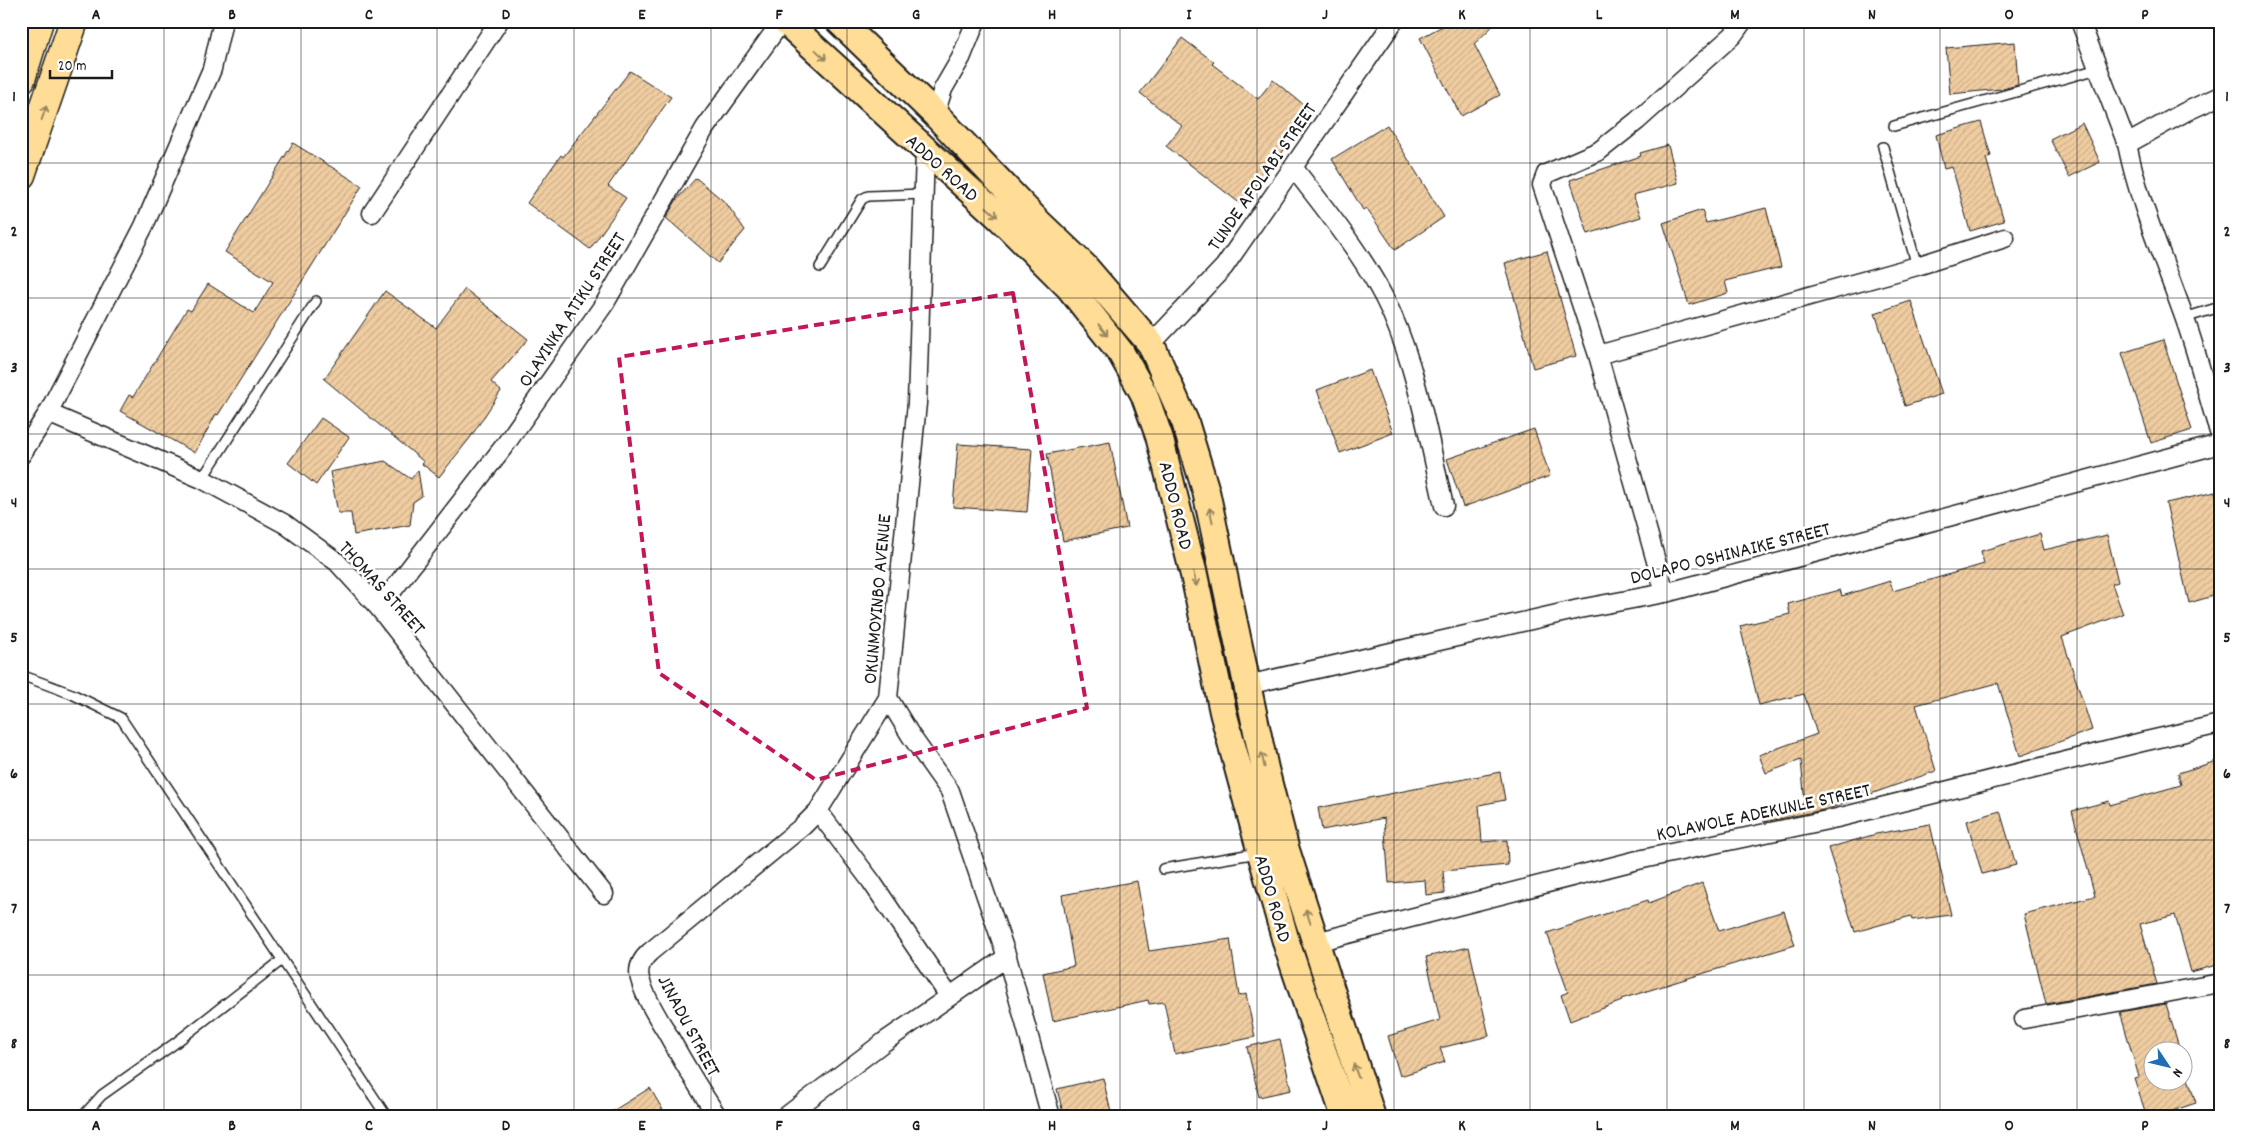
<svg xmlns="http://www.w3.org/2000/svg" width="2241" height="1138" font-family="Dekko,sans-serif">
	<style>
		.building { fill: url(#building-hatch); stroke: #1c1c1c }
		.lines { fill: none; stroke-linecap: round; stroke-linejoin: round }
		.lane-casing { stroke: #1c1c1c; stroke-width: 12 }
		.street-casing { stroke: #1c1c1c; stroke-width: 21 }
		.primary-casing { stroke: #1c1c1c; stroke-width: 30 }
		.highway-casing { stroke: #1c1c1c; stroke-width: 31 }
		.lane { stroke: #fff; stroke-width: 9 }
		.street { stroke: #fff; stroke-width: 18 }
		.primary { stroke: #ffdd96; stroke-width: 26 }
		.highway { stroke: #ffdd96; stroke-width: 28 }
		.oneway { stroke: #99865f }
		.marked { fill: none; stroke: #c2185b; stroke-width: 4; stroke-dasharray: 10 6; stroke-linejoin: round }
		.grid { fill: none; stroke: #1c1c1c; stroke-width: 1; stroke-opacity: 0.55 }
		.labels { text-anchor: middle; stroke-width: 5; stroke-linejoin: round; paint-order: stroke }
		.street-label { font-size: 20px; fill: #1c1c1c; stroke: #fff }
		.neatline { fill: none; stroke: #1c1c1c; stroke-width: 2 }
		.grid-label { font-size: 16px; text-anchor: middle; font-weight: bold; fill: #1c1c1c }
	</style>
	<defs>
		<pattern id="building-hatch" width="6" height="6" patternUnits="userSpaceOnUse" patternTransform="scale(1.25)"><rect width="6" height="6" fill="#f0cda1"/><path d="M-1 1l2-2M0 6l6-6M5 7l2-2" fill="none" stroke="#cdaf8a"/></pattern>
	</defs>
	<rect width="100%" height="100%" fill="#fff"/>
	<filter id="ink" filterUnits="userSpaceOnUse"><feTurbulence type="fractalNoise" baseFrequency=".02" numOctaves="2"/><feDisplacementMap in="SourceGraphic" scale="10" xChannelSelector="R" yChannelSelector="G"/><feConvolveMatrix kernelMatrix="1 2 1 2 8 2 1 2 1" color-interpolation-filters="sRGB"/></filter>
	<g filter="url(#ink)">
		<path class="building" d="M 1452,21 L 1498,21 L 1474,44 L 1500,95 L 1461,116 L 1420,38 Z
			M 1182,38 L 1214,62 L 1212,64 L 1258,99 L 1273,80 L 1313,112 L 1242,205 L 1166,146 L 1182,126 L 1140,93 Z
			M 2015,42 L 2018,85 L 2002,89 L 1950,94 L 1946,48 Z
			M 630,71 L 671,97 L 608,186 L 626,198 L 590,249 L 527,203 L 561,155 L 563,157 Z
			M 1981,122 L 1991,156 L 1986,158 L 2004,221 L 1970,231 L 1952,167 L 1944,169 L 1936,135 Z
			M 2082,123 L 2100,162 L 2069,177 L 2050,139 Z
			M 1387,125 L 1444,217 L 1395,250 L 1366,208 L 1363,210 L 1332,159 Z
			M 293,143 L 362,186 L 218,415 L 216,414 L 195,453 L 120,411 L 129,395 L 133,397 L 187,309 L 191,311 L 208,284 L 254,313 L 273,282 L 225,252 Z
			M 1668,145 L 1678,183 L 1633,195 L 1641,217 L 1588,234 L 1570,180 L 1641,156 L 1640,153 Z
			M 696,178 L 726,203 L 745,230 L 718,263 L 666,218 L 677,199 Z
			M 1766,208 L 1781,267 L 1725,281 L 1728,293 L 1689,305 L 1663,223 L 1702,210 L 1706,223 Z
			M 1547,251 L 1576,356 L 1533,368 L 1505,263 Z
			M 465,289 L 528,339 L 491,382 L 501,391 L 470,438 L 439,477 L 422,464 L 424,462 L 324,379 L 385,291 L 436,328 Z
			M 1911,301 L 1942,394 L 1905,406 L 1875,313 Z
			M 2163,340 L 2192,430 L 2151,443 L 2122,353 Z
			M 1370,370 L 1393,433 L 1340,453 L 1317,390 Z
			M 321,418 L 349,437 L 316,485 L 288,463 Z
			M 1534,429 L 1550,476 L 1463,507 L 1447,459 Z
			M 1110,442 L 1127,528 L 1063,541 L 1047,454 Z
			M 958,444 L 1032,449 L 1027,512 L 953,507 Z
			M 385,461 L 411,479 L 418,470 L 422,496 L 413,502 L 410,525 L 354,535 L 351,513 L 338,513 L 330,472 Z
			M 2215,492 L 2220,516 L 2220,594 L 2189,603 L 2166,503 Z
			M 2040,534 L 2044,550 L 2107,535 L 2118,582 L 2112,584 L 2123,614 L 2062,637 L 2092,730 L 2020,756 L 1998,683 L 1916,705 L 1936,771 L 1828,809 L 1764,822 L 1763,808 L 1805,804 L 1801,760 L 1766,773 L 1759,755 L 1817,734 L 1804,694 L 1759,705 L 1740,626 L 1790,614 L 1788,604 L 1840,590 L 1842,596 L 1890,581 L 1893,591 L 1984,564 L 1981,551 Z
			M 2220,760 L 2220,873 L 2215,875 L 2220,891 L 2220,964 L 2191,972 L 2175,915 L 2140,924 L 2157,984 L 2046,1004 L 2024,914 L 2095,896 L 2072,811 L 2109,801 L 2110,805 L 2181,785 L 2178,773 Z
			M 1500,772 L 1505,800 L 1479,805 L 1482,842 L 1507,840 L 1508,865 L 1443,871 L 1445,893 L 1426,895 L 1425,880 L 1389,883 L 1384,818 L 1322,830 L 1318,808 Z
			M 2000,811 L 2016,865 L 1982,874 L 1967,821 Z
			M 1930,824 L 1951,915 L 1912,920 L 1911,916 L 1855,932 L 1828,848 L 1876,834 Z
			M 1137,881 L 1149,951 L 1230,939 L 1239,996 L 1246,994 L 1255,1037 L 1175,1054 L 1164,1002 L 1149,1004 L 1148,1000 L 1053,1021 L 1043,973 L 1074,966 L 1062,895 Z
			M 1702,883 L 1719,931 L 1784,911 L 1795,945 L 1621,999 L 1622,1001 L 1570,1021 L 1561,995 L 1568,992 L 1547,933 L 1648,900 L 1649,903 Z
			M 1469,947 L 1489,1036 L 1440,1048 L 1445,1062 L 1400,1076 L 1388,1036 L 1440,1020 L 1426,957 Z
			M 2166,1004 L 2180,1050 L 2154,1050 L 2154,1080 L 2184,1080 L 2184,1066 L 2196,1103 L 2154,1117 L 2147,1117 L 2134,1078 L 2139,1077 L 2120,1012 Z
			M 1280,1039 L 1291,1090 L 1259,1097 L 1247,1047 Z
			M 1103,1078 L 1112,1117 L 1064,1117 L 1057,1089 Z
			M 650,1088 L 667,1117 L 603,1117 Z"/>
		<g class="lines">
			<defs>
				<path id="lane" d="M 1894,126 L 2098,69
					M 1883,147 L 1917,266
					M 820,267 L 862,199 L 868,196 L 924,194
					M 2184,318 L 2220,307
					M 202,479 L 316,301
					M 21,675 L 72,694 L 121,718 L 387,1117
					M 1163,869 L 1258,853
					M 82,1117 L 102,1095 L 174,1044 L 282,960"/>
				<path id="street" d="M 2080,21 L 2127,144
					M 2220,96 L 2185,112 L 2127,144 C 2139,203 2162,255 2182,311 C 2197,351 2207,394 2220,435
					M 935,114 L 943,89 L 961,58 L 976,21
					M 1293,167 C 1328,213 1367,259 1391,312 C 1418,373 1429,441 1444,506
					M 372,213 L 499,21
					M 1151,344 L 1224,267 L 1394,21
					M 1598,355 L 1917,266 L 2005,238
					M 48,413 L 202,479 L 285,524 L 337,562 L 379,608 L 604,894
					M 21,455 L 48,413 L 144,226 L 212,69 L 223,21
					M 1665,593 L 1598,355 L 1542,185 L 1546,174 L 1599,151 L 1637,121 L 1733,35 L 1743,21
					M 379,608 L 505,445 L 605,303 L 705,128 L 782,21
					M 1247,685 L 1579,609 L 1665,593 L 2220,444
					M 888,698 L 911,736 L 950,791 L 1007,957 L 1051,1117
					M 818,811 L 871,881 L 949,996
					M 1316,942 L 1638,860 L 1837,818 L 2142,742 L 2220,724
					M 2024,1019 L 2220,983
					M 718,1117 C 699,1089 682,1060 666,1031 C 656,1015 645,997 640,979 C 637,968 642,959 650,952 L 803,826 L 818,811 L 888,698 L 917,403 L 925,152
					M 785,1117 L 884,1042 L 1007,957"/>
				<path id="primary" d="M 785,21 L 1001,219 L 1069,287 L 1121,353 L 1144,394 L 1159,436 L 1194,575 L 1223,712 L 1261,853 L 1287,945 L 1345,1117
					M 839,21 L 935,114 L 1039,223 L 1084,266 L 1151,344 L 1185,422 L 1206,491 L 1265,769 L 1285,847 L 1372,1117"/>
				<path id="highway" d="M 21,79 L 39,21
					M 21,175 L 74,21"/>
			</defs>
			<use href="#lane" class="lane-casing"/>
			<use href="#street" class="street-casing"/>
			<use href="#primary" class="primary-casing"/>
			<use href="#highway" class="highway-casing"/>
			<use href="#lane" class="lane"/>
			<use href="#street" class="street"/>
			<use href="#primary" class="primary"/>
			<use href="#highway" class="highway"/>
		</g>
		<defs><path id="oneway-shaft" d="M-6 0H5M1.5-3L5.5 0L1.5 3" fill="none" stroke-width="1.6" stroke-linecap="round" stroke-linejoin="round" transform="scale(1.25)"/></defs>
		<g class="oneway">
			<use href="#oneway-shaft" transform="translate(821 55) rotate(43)"/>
			<use href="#oneway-shaft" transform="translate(44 113) rotate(-71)"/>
			<use href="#oneway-shaft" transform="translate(992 212) rotate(42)"/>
			<use href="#oneway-shaft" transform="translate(1103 330) rotate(52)"/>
			<use href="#oneway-shaft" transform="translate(1211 515) rotate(-102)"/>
			<use href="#oneway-shaft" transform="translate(1195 579) rotate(78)"/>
			<use href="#oneway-shaft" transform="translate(1263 760) rotate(-102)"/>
			<use href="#oneway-shaft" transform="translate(1308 916) rotate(-108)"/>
			<use href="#oneway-shaft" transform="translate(1356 1071) rotate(-109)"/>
		</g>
	</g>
	<path class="marked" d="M 1013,293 L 1087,708 L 816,780 L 659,673 L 619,357 Z"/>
	<path class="grid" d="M 164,21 L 164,1117M 301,21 L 301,1117M 437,21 L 437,1117M 574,21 L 574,1117M 711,21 L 711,1117M 847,21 L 847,1117M 984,21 L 984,1117M 1120,21 L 1120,1117M 1257,21 L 1257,1117M 1394,21 L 1394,1117M 1530,21 L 1530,1117M 1667,21 L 1667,1117M 1804,21 L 1804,1117M 1940,21 L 1940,1117M 2077,21 L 2077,1117M 21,163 L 2220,163M 21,298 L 2220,298M 21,434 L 2220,434M 21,569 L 2220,569M 21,704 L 2220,704M 21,840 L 2220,840M 21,975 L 2220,975"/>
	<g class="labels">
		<g class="street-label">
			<text transform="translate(943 167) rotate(42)" y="7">ADDO ROAD</text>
			<text transform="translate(1261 176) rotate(-55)" y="7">TUNDE AFOLABI STREET</text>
			<text transform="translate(571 309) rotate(-57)" y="7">OLAYINKA ATIKU STREET</text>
			<text transform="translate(1177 505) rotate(76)" y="7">ADDO ROAD</text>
			<text transform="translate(1730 552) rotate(-14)" y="7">DOLAPO OSHINAIKE STREET</text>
			<text transform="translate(383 587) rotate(48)" y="7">THOMAS STREET</text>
			<text transform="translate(876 599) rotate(-85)" y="7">OKUNMOYINBO AVENUE</text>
			<text transform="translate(1763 811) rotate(-12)" y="7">KOLAWOLE ADEKUNLE STREET</text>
			<text transform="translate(1274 898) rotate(74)" y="7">ADDO ROAD</text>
			<text transform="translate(690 1025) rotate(62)" y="7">JINADU STREET</text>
		</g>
	</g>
	<rect width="2241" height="1138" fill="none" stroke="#fff" stroke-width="55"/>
	<g transform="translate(2168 1066) rotate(125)"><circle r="24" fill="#ffffff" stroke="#a4a4a4"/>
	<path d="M0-4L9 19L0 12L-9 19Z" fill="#1f6fb2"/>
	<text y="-8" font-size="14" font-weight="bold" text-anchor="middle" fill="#1c1c1c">N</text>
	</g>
	<path d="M50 70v8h62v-8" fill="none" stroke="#1c1c1c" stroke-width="2.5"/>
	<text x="58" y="70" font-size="15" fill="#1c1c1c" stroke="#ffffff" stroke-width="4" paint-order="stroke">20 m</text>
	<rect x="28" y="28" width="2186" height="1082" class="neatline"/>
	<g class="grid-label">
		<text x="96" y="19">A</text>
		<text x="232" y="19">B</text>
		<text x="369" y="19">C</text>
		<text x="506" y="19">D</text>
		<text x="642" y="19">E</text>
		<text x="779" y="19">F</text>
		<text x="916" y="19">G</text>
		<text x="1052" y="19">H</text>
		<text x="1189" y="19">I</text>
		<text x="1325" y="19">J</text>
		<text x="1462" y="19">K</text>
		<text x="1599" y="19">L</text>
		<text x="1735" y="19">M</text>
		<text x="1872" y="19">N</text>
		<text x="2009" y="19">O</text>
		<text x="2145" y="19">P</text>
		<text x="14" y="101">1</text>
		<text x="2227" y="101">1</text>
		<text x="14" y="236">2</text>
		<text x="2227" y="236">2</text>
		<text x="14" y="372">3</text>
		<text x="2227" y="372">3</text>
		<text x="14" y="507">4</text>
		<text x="2227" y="507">4</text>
		<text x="14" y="642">5</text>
		<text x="2227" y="642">5</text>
		<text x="14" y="778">6</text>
		<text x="2227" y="778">6</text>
		<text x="14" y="913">7</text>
		<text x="2227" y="913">7</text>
		<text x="14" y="1048">8</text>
		<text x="2227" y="1048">8</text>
		<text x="96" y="1130">A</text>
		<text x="232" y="1130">B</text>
		<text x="369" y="1130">C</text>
		<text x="506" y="1130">D</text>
		<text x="642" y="1130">E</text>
		<text x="779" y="1130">F</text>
		<text x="916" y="1130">G</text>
		<text x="1052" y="1130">H</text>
		<text x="1189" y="1130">I</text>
		<text x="1325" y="1130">J</text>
		<text x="1462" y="1130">K</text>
		<text x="1599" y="1130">L</text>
		<text x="1735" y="1130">M</text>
		<text x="1872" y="1130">N</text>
		<text x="2009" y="1130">O</text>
		<text x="2145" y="1130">P</text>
	</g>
</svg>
